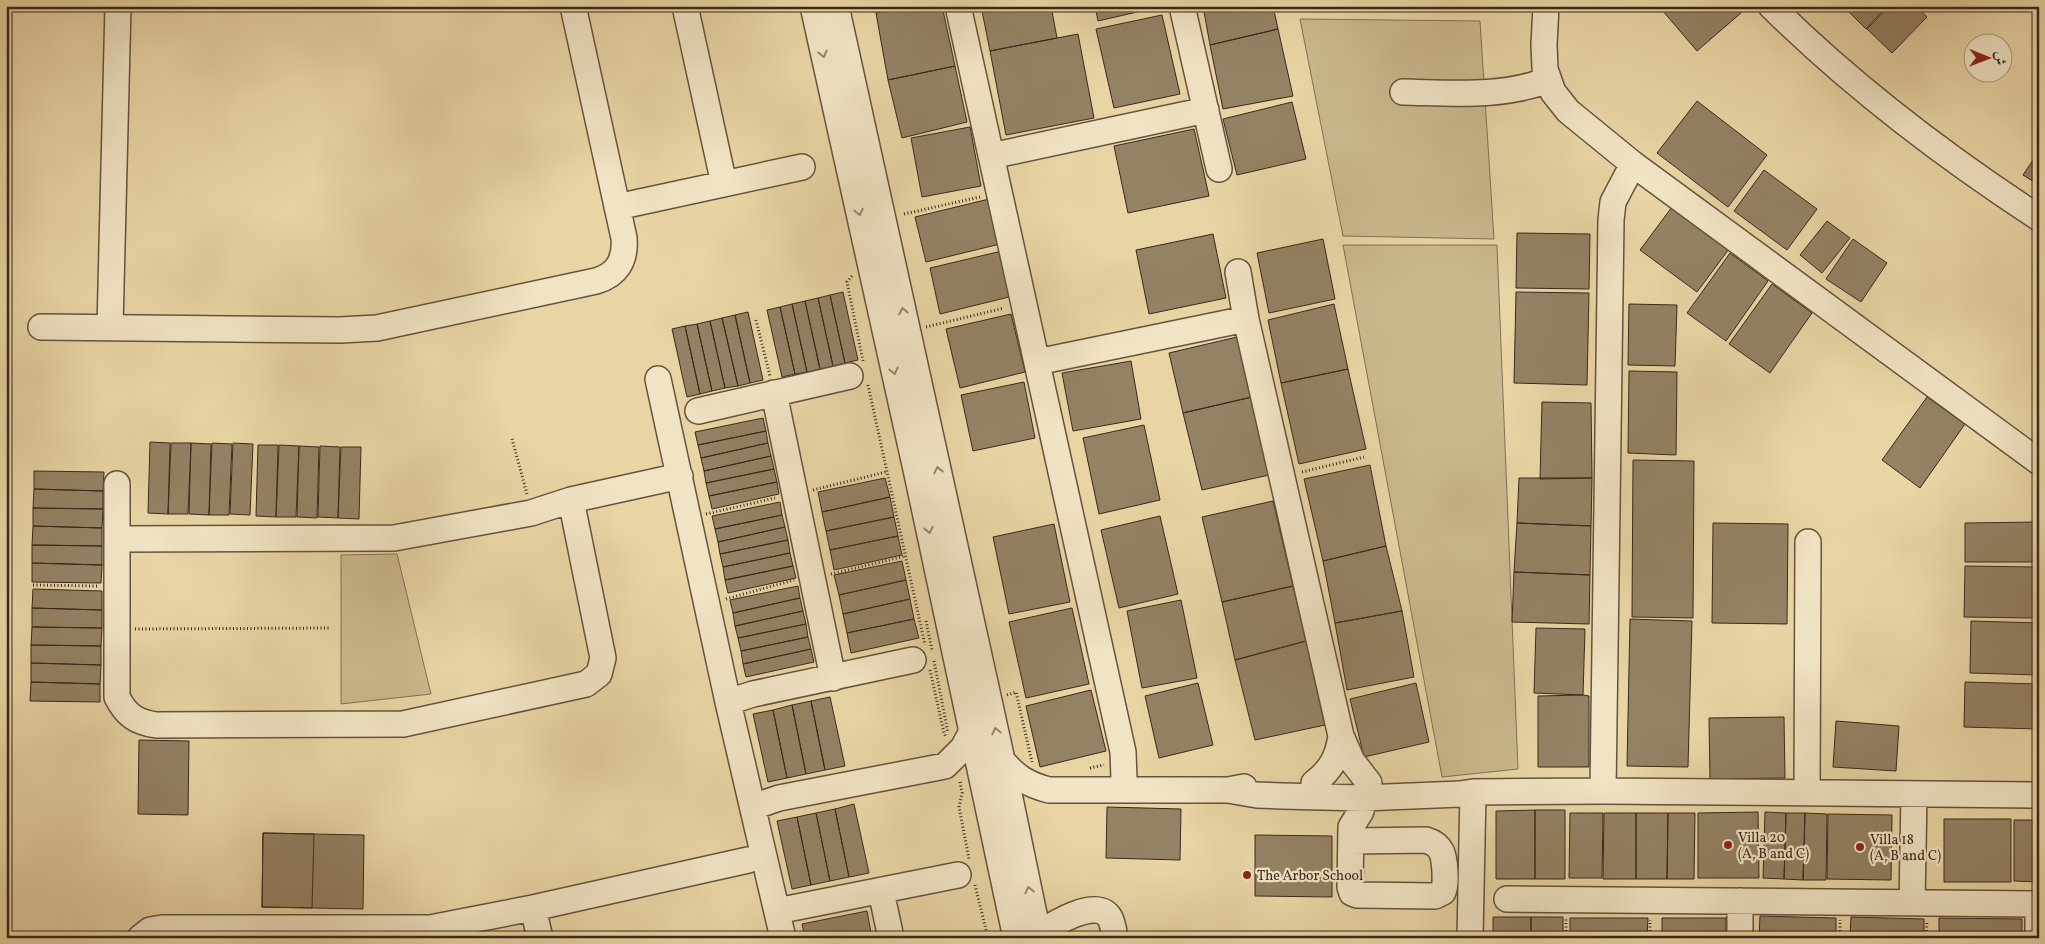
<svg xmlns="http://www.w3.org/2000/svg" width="2045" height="944" font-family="Vollkorn,Amiri,serif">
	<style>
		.green { fill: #cbb88d; stroke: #827056 }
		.building { fill: #948264; stroke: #38281f }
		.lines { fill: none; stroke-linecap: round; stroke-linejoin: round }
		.minor-casing { stroke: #645340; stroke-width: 28 }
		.path { stroke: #38281f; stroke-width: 3; stroke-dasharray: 1 2.5; stroke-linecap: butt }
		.minor { stroke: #f1e4c4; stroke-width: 25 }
		.oneway { stroke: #948672 }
		.poi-dot { fill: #8f2418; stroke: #f1e4c4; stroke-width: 2 }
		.labels { text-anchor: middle; stroke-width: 4.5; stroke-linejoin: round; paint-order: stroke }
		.poi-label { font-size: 14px; fill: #38281f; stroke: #f1e4c4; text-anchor: start }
	</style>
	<rect width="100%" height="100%" fill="#e9d5a4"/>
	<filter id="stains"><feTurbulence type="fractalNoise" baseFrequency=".004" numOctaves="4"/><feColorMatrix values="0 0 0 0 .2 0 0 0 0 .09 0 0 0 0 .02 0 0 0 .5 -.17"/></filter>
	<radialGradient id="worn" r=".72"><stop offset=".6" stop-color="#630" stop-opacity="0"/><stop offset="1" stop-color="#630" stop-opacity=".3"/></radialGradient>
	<path class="green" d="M 1300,19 L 1480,21 L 1494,239 L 1343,236 Z
		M 1343,245 L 1497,245 L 1518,769 L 1442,777 Z
		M 397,554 L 431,694 L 341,704 L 341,555 Z"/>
	<path class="building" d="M 874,6 L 907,6 L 876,13 Z
		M 907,6 L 942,6 L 955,66 L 888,80 L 876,13 Z
		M 981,6 L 1051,6 L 1057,38 L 990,51 Z
		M 1095,6 L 1163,6 L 1098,21 Z
		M 1203,6 L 1273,6 L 1278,29 L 1210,45 Z
		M 1666,6 L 1749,6 L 1697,51 L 1662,10 Z
		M 1843,6 L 1887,6 L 1866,29 Z
		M 1889,6 L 1916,6 L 1927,17 L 1892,53 L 1867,29 Z
		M 1162,15 L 1180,94 L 1114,108 L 1096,29 Z
		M 1278,29 L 1293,96 L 1223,109 L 1210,45 Z
		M 1078,34 L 1094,118 L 1006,135 L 990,51 Z
		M 955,66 L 967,122 L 902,138 L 888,80 Z
		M 1697,101 L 1767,155 L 1728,207 L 1657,153 Z
		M 1292,102 L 1306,159 L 1237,175 L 1223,119 Z
		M 970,127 L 981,186 L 922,197 L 911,138 Z
		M 1194,129 L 1209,196 L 1128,213 L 1114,146 Z
		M 2039,151 L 2039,185 L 2023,175 Z
		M 1764,170 L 1817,209 L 1787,250 L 1734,211 Z
		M 989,199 L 1000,244 L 926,262 L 915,217 Z
		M 1672,207 L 1729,249 L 1697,292 L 1640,250 Z
		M 1827,221 L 1850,238 L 1822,273 L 1800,255 Z
		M 1517,233 L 1590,234 L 1589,289 L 1516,288 Z
		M 1213,234 L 1226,298 L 1149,314 L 1136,250 Z
		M 1323,239 L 1335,299 L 1269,313 L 1257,253 Z
		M 1853,239 L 1887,263 L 1861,302 L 1826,279 Z
		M 1002,251 L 1013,296 L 940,314 L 930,268 Z
		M 1730,253 L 1768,281 L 1726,341 L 1687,313 Z
		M 1772,284 L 1812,313 L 1770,373 L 1729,344 Z
		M 843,292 L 858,360 L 845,363 L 830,295 Z
		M 1516,292 L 1589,293 L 1587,385 L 1514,383 Z
		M 830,295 L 845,363 L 833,366 L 818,298 Z
		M 818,298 L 833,366 L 820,369 L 805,301 Z
		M 805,301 L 820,369 L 807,372 L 792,304 Z
		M 792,304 L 807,372 L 795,374 L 780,307 Z
		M 1334,304 L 1348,369 L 1281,383 L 1268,320 Z
		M 1629,304 L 1677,305 L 1675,366 L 1628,365 Z
		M 780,307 L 795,374 L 782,377 L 767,310 Z
		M 748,312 L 763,380 L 750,383 L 735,315 Z
		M 1011,314 L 1025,372 L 960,388 L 946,329 Z
		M 735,315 L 750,383 L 738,386 L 722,318 Z
		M 722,318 L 738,386 L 725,388 L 710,321 Z
		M 710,321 L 725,388 L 712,391 L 697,324 Z
		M 697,324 L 712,391 L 700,394 L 685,326 Z
		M 685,326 L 700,394 L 687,397 L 672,329 Z
		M 1237,337 L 1252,397 L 1183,413 L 1169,353 Z
		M 1131,361 L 1141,419 L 1073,431 L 1062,373 Z
		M 1348,369 L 1366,449 L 1299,464 L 1281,383 Z
		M 1629,371 L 1677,372 L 1676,455 L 1628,453 Z
		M 1024,382 L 1035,438 L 973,451 L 961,395 Z
		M 1252,397 L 1269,475 L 1202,490 L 1183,413 Z
		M 1927,397 L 1965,424 L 1920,488 L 1882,460 Z
		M 1542,402 L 1591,403 L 1592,478 L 1540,479 Z
		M 763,418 L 766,431 L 698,445 L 695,432 Z
		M 1144,425 L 1160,500 L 1099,514 L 1083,438 Z
		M 766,431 L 768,443 L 701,458 L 698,445 Z
		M 150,442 L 170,443 L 168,514 L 148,513 Z
		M 171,443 L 191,443 L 188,514 L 168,514 Z
		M 191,443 L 211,444 L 209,515 L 189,514 Z
		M 212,443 L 232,444 L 229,515 L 209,515 Z
		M 233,443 L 253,444 L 250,515 L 230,514 Z
		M 768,443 L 771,456 L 704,471 L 701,458 Z
		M 258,445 L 278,445 L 276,517 L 256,516 Z
		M 279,445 L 299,446 L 296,517 L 276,517 Z
		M 299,446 L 319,447 L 317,518 L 297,517 Z
		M 320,446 L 340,447 L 338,518 L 318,517 Z
		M 341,447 L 361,447 L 359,519 L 338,518 Z
		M 771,456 L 774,469 L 706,483 L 704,471 Z
		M 1633,460 L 1694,461 L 1693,618 L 1632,617 Z
		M 1370,465 L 1386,546 L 1323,561 L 1304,479 Z
		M 774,469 L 777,482 L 709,496 L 706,483 Z
		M 34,471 L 104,472 L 103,491 L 34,489 Z
		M 885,478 L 890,497 L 822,512 L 818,492 Z
		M 1519,478 L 1592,478 L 1591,526 L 1517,523 Z
		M 777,482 L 779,494 L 712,509 L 709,496 Z
		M 34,489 L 103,491 L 103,509 L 33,508 Z
		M 890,497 L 894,517 L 826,531 L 822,512 Z
		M 1273,501 L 1293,586 L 1222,602 L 1202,517 Z
		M 780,502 L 782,515 L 715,529 L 712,516 Z
		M 33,508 L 103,509 L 102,528 L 33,526 Z
		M 782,515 L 785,527 L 718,542 L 715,529 Z
		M 1160,516 L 1178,594 L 1119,608 L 1101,530 Z
		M 894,517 L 898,536 L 830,550 L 826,531 Z
		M 2039,522 L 2039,562 L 1965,562 L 1965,523 Z
		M 1517,523 L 1591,526 L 1590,575 L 1514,572 Z
		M 1713,523 L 1788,524 L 1787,624 L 1712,623 Z
		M 1054,524 L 1070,602 L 1009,614 L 993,537 Z
		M 33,526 L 102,528 L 102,546 L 32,545 Z
		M 785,527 L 788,540 L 720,554 L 718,542 Z
		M 898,536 L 902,555 L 834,570 L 830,550 Z
		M 788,540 L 790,553 L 723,567 L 720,554 Z
		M 32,545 L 102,546 L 102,565 L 32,563 Z
		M 1386,546 L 1402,611 L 1335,623 L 1323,561 Z
		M 790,553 L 793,566 L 725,580 L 723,567 Z
		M 902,561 L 906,580 L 839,595 L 834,575 Z
		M 32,563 L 102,565 L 101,583 L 32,582 Z
		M 793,566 L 796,578 L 728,593 L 725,580 Z
		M 1965,566 L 2036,567 L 2035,618 L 1964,617 Z
		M 1514,572 L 1590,575 L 1589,624 L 1512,622 Z
		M 906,580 L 910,599 L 843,614 L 839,595 Z
		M 798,586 L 800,598 L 733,613 L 730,600 Z
		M 1293,586 L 1306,641 L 1235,660 L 1222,602 Z
		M 33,589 L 102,591 L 102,610 L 32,608 Z
		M 800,598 L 803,611 L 735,626 L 733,613 Z
		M 910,599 L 914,619 L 847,633 L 843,614 Z
		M 1181,600 L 1197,678 L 1142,688 L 1127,611 Z
		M 32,608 L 102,610 L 102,628 L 32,627 Z
		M 1072,608 L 1089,684 L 1026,698 L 1009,622 Z
		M 803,611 L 806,624 L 738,638 L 735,626 Z
		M 1402,611 L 1414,677 L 1347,690 L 1335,623 Z
		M 914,619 L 919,638 L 851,653 L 847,633 Z
		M 1630,619 L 1692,621 L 1688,767 L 1627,766 Z
		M 1971,621 L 2039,623 L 2039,675 L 1970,673 Z
		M 806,624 L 808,637 L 741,651 L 738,638 Z
		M 32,627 L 102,628 L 101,646 L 31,645 Z
		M 1536,628 L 1585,629 L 1583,695 L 1534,693 Z
		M 808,637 L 811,649 L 743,664 L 741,651 Z
		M 1306,641 L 1325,725 L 1255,740 L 1235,660 Z
		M 31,645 L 101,646 L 101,665 L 31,663 Z
		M 811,649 L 814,662 L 746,677 L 743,664 Z
		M 31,663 L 101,665 L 100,684 L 31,682 Z
		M 31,682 L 100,684 L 100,702 L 30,701 Z
		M 1965,682 L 2039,684 L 2039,729 L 1964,727 Z
		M 1198,683 L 1213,745 L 1159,758 L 1145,696 Z
		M 1416,683 L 1429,742 L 1364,757 L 1350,699 Z
		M 1091,690 L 1106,751 L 1040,767 L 1026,706 Z
		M 1583,695 L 1589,696 L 1589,767 L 1538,767 L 1538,696 Z
		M 830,697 L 845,766 L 825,770 L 811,701 Z
		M 811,701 L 825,770 L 806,774 L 792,705 Z
		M 792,705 L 806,774 L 787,778 L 773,710 Z
		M 773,710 L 787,778 L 768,782 L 753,714 Z
		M 1784,717 L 1785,778 L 1710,779 L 1709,718 Z
		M 1836,721 L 1899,726 L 1896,771 L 1833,767 Z
		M 139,740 L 189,741 L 188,815 L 138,814 Z
		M 854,804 L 869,873 L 849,877 L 835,809 Z
		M 1107,807 L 1181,809 L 1180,860 L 1106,858 Z
		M 835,809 L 849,877 L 830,881 L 816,813 Z
		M 1535,810 L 1535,879 L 1496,879 L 1496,811 Z
		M 1535,810 L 1565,810 L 1565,879 L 1535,879 Z
		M 1758,812 L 1759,878 L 1698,878 L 1698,813 Z
		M 1765,812 L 1786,813 L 1784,879 L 1763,878 Z
		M 816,813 L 830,881 L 811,885 L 797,817 Z
		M 1570,813 L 1603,813 L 1602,878 L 1569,878 Z
		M 1604,813 L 1636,813 L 1636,879 L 1603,879 Z
		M 1636,813 L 1668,813 L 1667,879 L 1636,879 Z
		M 1668,813 L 1695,813 L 1694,879 L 1667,879 Z
		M 1786,813 L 1805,813 L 1803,880 L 1784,879 Z
		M 1805,813 L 1827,814 L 1826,880 L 1803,880 Z
		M 1828,814 L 1892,815 L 1891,880 L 1827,879 Z
		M 797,817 L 811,885 L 792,889 L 777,821 Z
		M 1944,819 L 2011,819 L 2011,882 L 1944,882 Z
		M 2014,820 L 2039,820 L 2039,882 L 2014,881 Z
		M 263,833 L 364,835 L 363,909 L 262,907 Z
		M 263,833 L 314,834 L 312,908 L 262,907 Z
		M 1255,835 L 1332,836 L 1332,897 L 1255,896 Z
		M 867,911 L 872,938 L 805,938 L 802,924 Z
		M 1760,916 L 1836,918 L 1836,938 L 1759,938 Z
		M 1493,917 L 1531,917 L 1531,938 L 1493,938 Z
		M 1531,917 L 1563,917 L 1563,938 L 1531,938 Z
		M 1851,917 L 1924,919 L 1924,938 L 1850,938 Z
		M 1570,918 L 1648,918 L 1647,938 L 1570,938 Z
		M 1662,918 L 1726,918 L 1726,938 L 1662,938 Z
		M 1939,918 L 2022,919 L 2022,938 L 1939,938 Z"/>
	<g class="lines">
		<defs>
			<path id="minor" d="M 685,6 L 724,184
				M 813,6 L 917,474 L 1016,938
				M 836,6 L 1002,760 L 1039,938
				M 958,6 L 1123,752 L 1124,779 L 1122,790
				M 1182,6 L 1219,169
				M 1546,6 L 1544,45 L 1545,69 L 1553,92 L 1568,111 L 1633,164 L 2039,462
				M 1771,6 C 1852,86 1944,156 2039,218
				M 1403,92 C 1452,93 1501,98 1548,80
				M 991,156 L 1206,110
				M 617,207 L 802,167
				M 1238,272 L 1246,319 L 1341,736 L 1352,761 L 1369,783
				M 41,327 L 340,330 L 377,328 L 596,281 C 617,275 626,260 624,238 L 573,6
				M 110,327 L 118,6
				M 1037,362 L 1246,319
				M 658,379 L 728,702 L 783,938
				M 774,393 L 833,678
				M 698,411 L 850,376
				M 117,484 L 117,697 C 126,715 136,722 156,725 L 403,724 L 586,684 L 599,674 L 603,658 L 571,500
				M 117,539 L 394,538 L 531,513 L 571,500 L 680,476
				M 728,702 L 753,694 L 913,660
				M 1002,760 C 1015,777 1029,785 1049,790 L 1228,790 L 1244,787
				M 1314,783 C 1331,770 1338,757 1341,736
				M 1228,790 L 1257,795 L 1282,796 L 1363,798 L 1460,794 L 1473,792 L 1603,791 L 2039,795
				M 1603,791 L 1611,220 L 1613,202 L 1633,164
				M 1807,793 L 1808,542
				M 753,807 L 779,798 L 945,766 L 963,748 L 972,731
				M 1351,841 L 1426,840 C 1443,845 1444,856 1445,872 C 1445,879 1446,885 1443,892 L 1435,896 L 1357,895 L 1352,893 L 1350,887 L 1351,827 L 1361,811 L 1363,798
				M 881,891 L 891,938
				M 1507,899 L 2039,904
				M 1912,903 L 1914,794
				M 533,908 L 540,938
				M 777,911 L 958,875
				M 1038,934 C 1052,925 1097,896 1110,918 C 1113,924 1114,932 1115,938
				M 140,938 L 150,930 L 162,928 L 430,928 L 533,908 L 748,860
				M 1470,938 L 1473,792
				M 1740,938 L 1740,901
				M 2038,938 L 2038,904"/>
		</defs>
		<use href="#minor" class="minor-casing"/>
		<path class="path" d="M 904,214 L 980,197
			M 852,276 L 847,282 L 863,361
			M 756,320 L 770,376
			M 926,327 L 1004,308
			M 868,385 L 925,645
			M 512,439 L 527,494
			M 1302,472 L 1364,457
			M 813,490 L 886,472
			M 706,514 L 775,498
			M 831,574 L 905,556
			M 33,585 L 97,586
			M 726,599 L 794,580
			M 926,621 L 932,650
			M 135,629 L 329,628
			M 934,661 L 948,733
			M 930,670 L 944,733 L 946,737
			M 1007,695 L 1016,692 L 1032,762
			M 1090,768 L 1104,765
			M 960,782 L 962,793 L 959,807 L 969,859
			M 975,885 L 988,938
			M 1566,938 L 1566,919
			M 1650,938 L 1650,920
			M 1840,938 L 1840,920
			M 1926,938 L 1927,921"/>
		<use href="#minor" class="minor"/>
	</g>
	<defs><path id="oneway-chevron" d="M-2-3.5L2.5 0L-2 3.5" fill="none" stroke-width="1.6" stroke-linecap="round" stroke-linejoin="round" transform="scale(1.25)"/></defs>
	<g class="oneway">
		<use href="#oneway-chevron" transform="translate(823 54) rotate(77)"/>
		<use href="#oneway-chevron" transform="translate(859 212) rotate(77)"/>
		<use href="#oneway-chevron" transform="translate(903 311) rotate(-102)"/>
		<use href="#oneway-chevron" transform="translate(894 371) rotate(77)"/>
		<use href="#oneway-chevron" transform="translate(938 470) rotate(-102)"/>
		<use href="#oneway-chevron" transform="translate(929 530) rotate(78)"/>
		<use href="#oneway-chevron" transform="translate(996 731) rotate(-102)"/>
		<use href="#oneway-chevron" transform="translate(1029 890) rotate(-102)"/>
	</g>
	<g class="poi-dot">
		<circle cx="1728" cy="845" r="5"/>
		<circle cx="1860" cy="847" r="5"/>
		<circle cx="1247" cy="875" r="5"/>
	</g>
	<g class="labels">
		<g class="poi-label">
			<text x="1738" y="842">Villa 20<tspan x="1738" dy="16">(A, B and C)</tspan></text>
			<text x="1870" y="844">Villa 18<tspan x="1870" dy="16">(A, B and C)</tspan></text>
			<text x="1257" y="880">The Arbor School</text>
		</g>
	</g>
	<rect width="2045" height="944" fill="none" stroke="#e9d5a4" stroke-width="25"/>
	<rect x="8" y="8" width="2030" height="929" fill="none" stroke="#38281f" stroke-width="2.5"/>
	<rect x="12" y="12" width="2020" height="919" fill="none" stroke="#38281f"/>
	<g transform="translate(1988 58) rotate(91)"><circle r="24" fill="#f1e4c4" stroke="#a79982"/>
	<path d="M0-4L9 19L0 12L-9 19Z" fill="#8f2418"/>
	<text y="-8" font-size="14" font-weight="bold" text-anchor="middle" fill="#38281f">ش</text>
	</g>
	<rect width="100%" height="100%" filter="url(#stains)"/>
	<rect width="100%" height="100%" fill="url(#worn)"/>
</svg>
